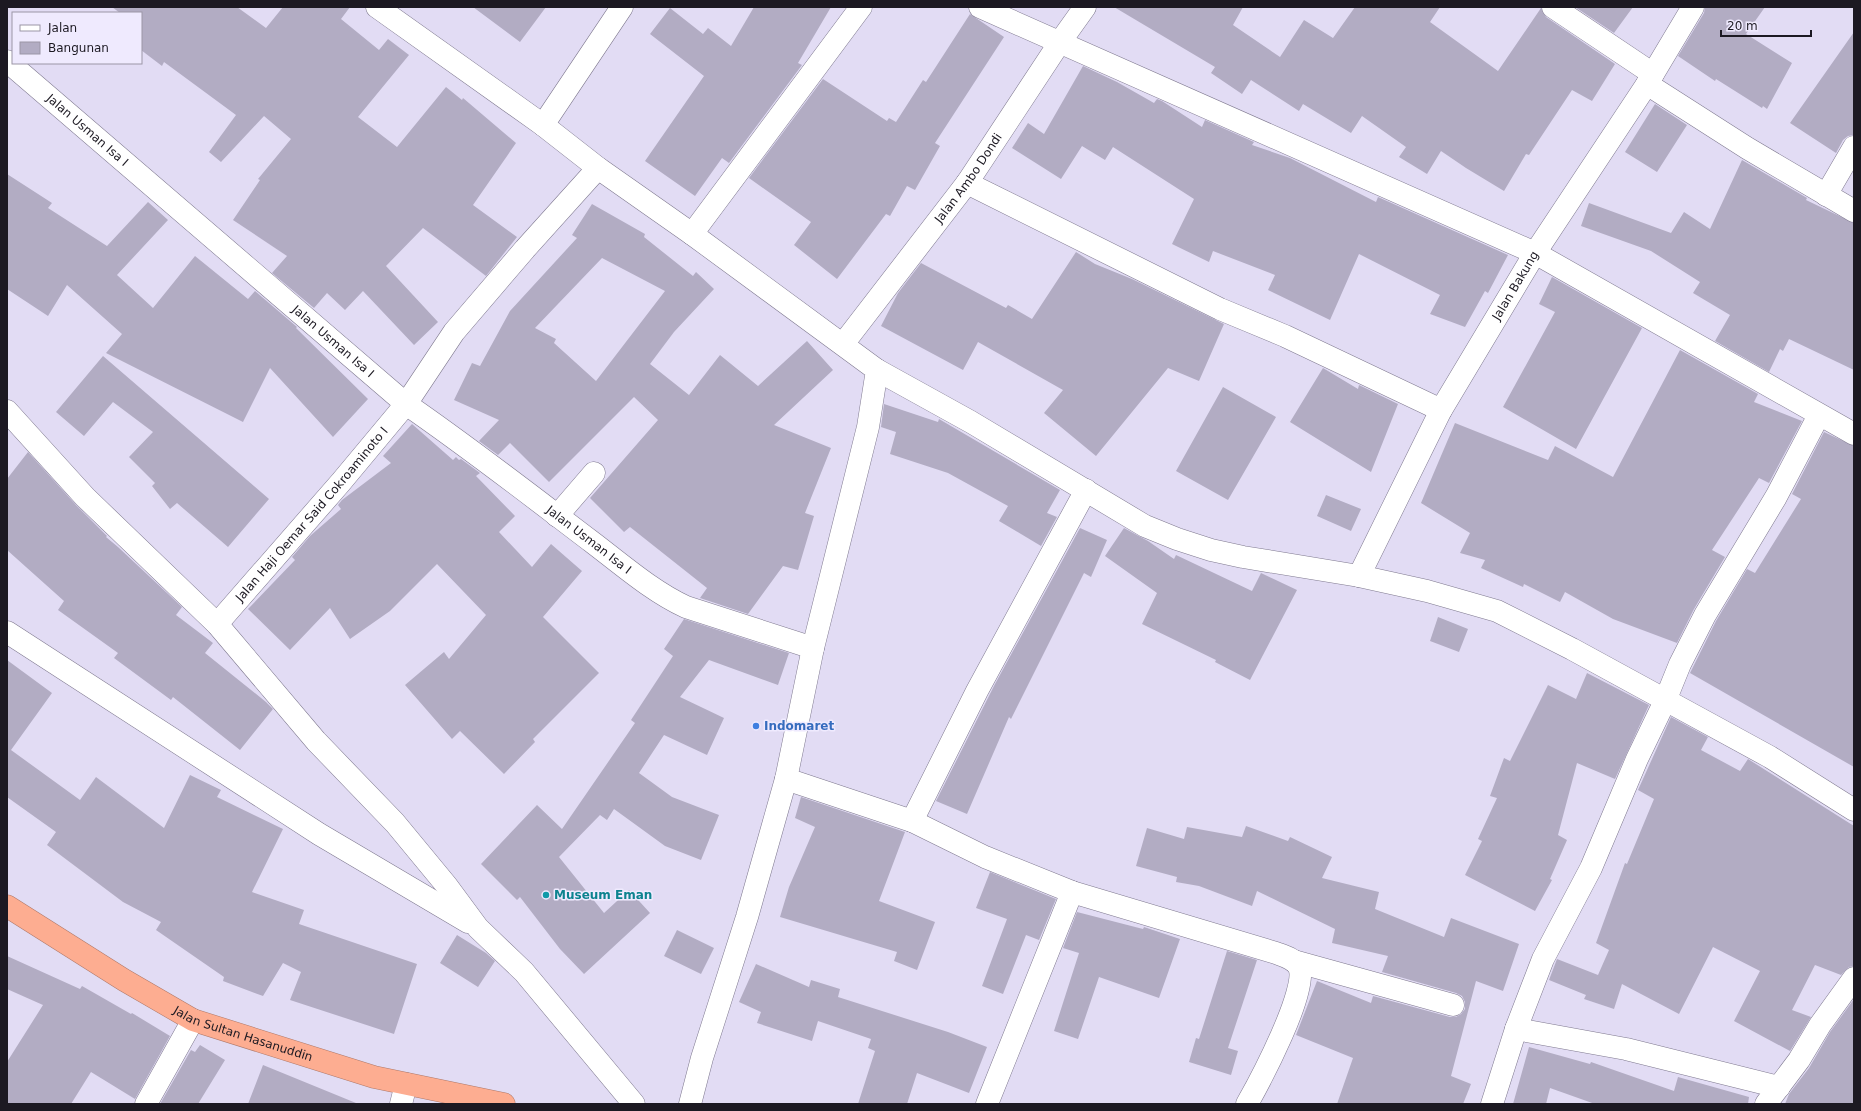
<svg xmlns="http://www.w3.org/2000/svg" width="1861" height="1111" font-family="'DejaVu Sans',sans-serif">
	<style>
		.building { fill: #b2acc3; fill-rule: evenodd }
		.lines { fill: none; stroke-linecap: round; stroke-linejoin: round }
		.minor-casing { stroke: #7f798f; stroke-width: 23 }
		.highway-casing { stroke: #ae796a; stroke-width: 23 }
		.minor { stroke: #fff; stroke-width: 22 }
		.highway { stroke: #fdad91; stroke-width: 22 }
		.shop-dot { fill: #3f7fe0; stroke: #efeafe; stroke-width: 1.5 }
		.culture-dot { fill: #0f9aa8; stroke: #efeafe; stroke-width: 1.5 }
		.labels { text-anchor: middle; stroke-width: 3; stroke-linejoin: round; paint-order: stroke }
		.street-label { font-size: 12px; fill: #1c1922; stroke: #efeafe }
		.shop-label { font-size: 12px; font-weight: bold; fill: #366cbe; stroke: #efeafe; text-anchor: start }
		.culture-label { font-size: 12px; font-weight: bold; fill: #0d838f; stroke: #efeafe; text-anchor: start }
	</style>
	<rect width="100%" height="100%" fill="#e2dcf4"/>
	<path class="building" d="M 112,7 L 237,7 L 266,28 L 283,7 L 350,7 L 341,19 L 379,50 L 388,39 L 409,55 L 358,117 L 397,147 L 446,87 L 462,100 L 463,98 L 516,143 L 473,205 L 517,237 L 486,276 L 423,228 L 386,266 L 438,322 L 414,345 L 363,291 L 345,310 L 327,293 L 314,308 L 272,273 L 287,256 L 233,220 L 260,180 L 258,179 L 291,139 L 264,116 L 221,162 L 209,152 L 236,115 L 164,62 L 162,66 L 141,50 L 141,13 L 120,13 Z
		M 473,7 L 546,7 L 520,42 Z
		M 754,7 L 831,7 L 798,63 L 802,65 L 729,163 L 722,158 L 695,196 L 645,161 L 704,76 L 650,34 L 670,8 L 703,34 L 708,28 L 731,46 Z
		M 1114,7 L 1243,7 L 1233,25 L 1280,57 L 1304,20 L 1333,38 L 1355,7 L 1440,7 L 1430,22 L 1498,71 L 1541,8 L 1546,17 L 1615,64 L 1592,101 L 1572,90 L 1529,155 L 1526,154 L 1504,191 L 1466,168 L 1441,151 L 1427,174 L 1399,157 L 1406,147 L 1362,116 L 1351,133 L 1303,104 L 1299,111 L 1251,80 L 1242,94 L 1211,73 L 1215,67 Z
		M 1575,7 L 1633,7 L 1614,33 Z
		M 1705,7 L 1765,7 L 1746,34 L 1792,63 L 1767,109 L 1763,106 L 1762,108 L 1716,79 L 1715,81 L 1678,56 L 1704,13 Z
		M 970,14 L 1004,37 L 935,143 L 940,146 L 915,190 L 907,186 L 890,216 L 886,214 L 837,279 L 794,245 L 811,222 L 749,178 L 823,79 L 887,121 L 889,118 L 896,122 L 923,80 L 926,82 Z
		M 1854,32 L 1854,135 L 1848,136 L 1843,140 L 1836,153 L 1790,123 Z
		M 1083,66 L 1117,82 L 1154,103 L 1157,99 L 1162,101 L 1202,127 L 1205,120 L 1254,142 L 1252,145 L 1290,158 L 1376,202 L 1378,197 L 1508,255 L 1488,293 L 1485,291 L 1465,327 L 1430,314 L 1440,295 L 1359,254 L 1330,320 L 1268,290 L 1275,275 L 1213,251 L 1209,262 L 1172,244 L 1194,199 L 1113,147 L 1105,160 L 1082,146 L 1061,179 L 1012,148 L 1028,123 L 1044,134 Z
		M 1655,104 L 1687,125 L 1657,172 L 1625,152 Z
		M 1742,160 L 1807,198 L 1806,200 L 1854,223 L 1854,370 L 1789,339 L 1783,351 L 1780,349 L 1769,372 L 1715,341 L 1730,315 L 1693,293 L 1700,282 L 1651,251 L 1581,226 L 1589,203 L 1671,233 L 1684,212 L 1710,229 Z
		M 7,174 L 52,203 L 48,208 L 107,246 L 148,202 L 168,220 L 117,275 L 153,308 L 195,256 L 248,299 L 255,291 L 297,327 L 296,328 L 368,399 L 333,437 L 270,368 L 243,422 L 106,353 L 122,334 L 67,285 L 48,316 L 7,289 Z
		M 592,204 L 645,234 L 644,237 L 693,276 L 696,272 L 714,289 L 674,332 L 650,364 L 689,395 L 720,355 L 758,386 L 807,341 L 833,370 L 774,425 L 831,448 L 805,513 L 814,516 L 798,570 L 783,566 L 748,614 L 700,598 L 707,588 L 630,527 L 624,532 L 590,498 L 658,420 L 634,397 L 549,482 L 510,443 L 498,455 L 479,441 L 499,420 L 454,400 L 472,363 L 480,366 L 510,311 L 577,238 L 572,235 ZM 602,258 L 665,291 L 596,381 L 554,343 L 556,339 L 535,328 Z
		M 1076,252 L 1095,264 L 1132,279 L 1224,324 L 1199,381 L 1168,368 L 1096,456 L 1044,413 L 1063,390 L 978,342 L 963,370 L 881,326 L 898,293 L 921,263 L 1006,308 L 1008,305 L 1032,319 Z
		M 1552,277 L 1642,328 L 1576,449 L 1503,407 L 1555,312 L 1539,304 Z
		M 1680,350 L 1758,394 L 1754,402 L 1802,421 L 1769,483 L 1759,478 L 1712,550 L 1725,557 L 1694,609 L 1677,643 L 1613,619 L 1565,592 L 1560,602 L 1524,584 L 1523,587 L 1481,568 L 1485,560 L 1460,553 L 1470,533 L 1421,503 L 1455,423 L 1548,460 L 1555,446 L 1613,477 Z
		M 103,356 L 269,499 L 228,547 L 177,503 L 170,509 L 152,486 L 155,483 L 129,457 L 153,432 L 113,402 L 84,436 L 56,412 Z
		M 1323,368 L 1358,389 L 1359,385 L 1398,404 L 1371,472 L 1290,422 Z
		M 1223,387 L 1276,417 L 1228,500 L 1176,471 Z
		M 884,404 L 938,422 L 939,419 L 1060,490 L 1047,513 L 1057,517 L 1041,546 L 999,521 L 1008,506 L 948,473 L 890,454 L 896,432 L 881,427 Z
		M 412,424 L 453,460 L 456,457 L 459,460 L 461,459 L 480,473 L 476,476 L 515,516 L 499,532 L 532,567 L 551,544 L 582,571 L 543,617 L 599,673 L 533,739 L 535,742 L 504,774 L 460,731 L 452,739 L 405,685 L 444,652 L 449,659 L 486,615 L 437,564 L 390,611 L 350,639 L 330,608 L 290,650 L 248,609 L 295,560 L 292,557 L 310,536 L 341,509 L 338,505 L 342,500 L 391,463 L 383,456 Z
		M 1824,432 L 1854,446 L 1854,767 L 1690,673 L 1716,621 L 1747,569 L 1755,573 L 1801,499 L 1792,494 Z
		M 28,452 L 76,505 L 107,536 L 106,537 L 118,547 L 182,607 L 176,615 L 213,643 L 205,653 L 266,702 L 273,709 L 240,750 L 173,697 L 171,700 L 114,658 L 118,653 L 58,610 L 64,601 L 7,550 L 7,479 Z
		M 1326,495 L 1361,509 L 1351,531 L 1317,516 Z
		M 1080,528 L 1107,540 L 1091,577 L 1084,573 L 1011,719 L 1009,717 L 967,814 L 936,801 L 995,684 Z
		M 1124,528 L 1148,541 L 1174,559 L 1176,555 L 1252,591 L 1261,573 L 1297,590 L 1250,680 L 1215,662 L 1216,660 L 1142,624 L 1157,593 L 1105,556 Z
		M 1438,617 L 1468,629 L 1459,652 L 1430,641 Z
		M 684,619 L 789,653 L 778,685 L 709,660 L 680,697 L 724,718 L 707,755 L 664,735 L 639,773 L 672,797 L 719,815 L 701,860 L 665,846 L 614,809 L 607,820 L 600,815 L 559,857 L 604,913 L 629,890 L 650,913 L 584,974 L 560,949 L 520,897 L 517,900 L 481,864 L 537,805 L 562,829 L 635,723 L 631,720 L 673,656 L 664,649 Z
		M 7,660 L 52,693 L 11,750 L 80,800 L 96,777 L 164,828 L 190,775 L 221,790 L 217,797 L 283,829 L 252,892 L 304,910 L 299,924 L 417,964 L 394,1034 L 290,1000 L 301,972 L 283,963 L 263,996 L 223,981 L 224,977 L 156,930 L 161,922 L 123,902 L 47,845 L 56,832 L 7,797 Z
		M 1587,673 L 1649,705 L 1615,779 L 1577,763 L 1558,835 L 1567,840 L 1550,879 L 1552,880 L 1535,911 L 1465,875 L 1482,841 L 1478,839 L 1497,798 L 1490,796 L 1504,758 L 1510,761 L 1548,685 L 1576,699 Z
		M 1671,717 L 1708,737 L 1701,750 L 1740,771 L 1748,759 L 1854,826 L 1854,966 L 1849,967 L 1841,975 L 1815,965 L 1792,1010 L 1811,1017 L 1790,1051 L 1734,1021 L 1760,971 L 1713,947 L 1679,1014 L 1622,984 L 1614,1009 L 1584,999 L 1586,995 L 1549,980 L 1557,959 L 1598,975 L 1609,950 L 1596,943 L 1625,863 L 1627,864 L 1654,799 L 1638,790 Z
		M 801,797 L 905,832 L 879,901 L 935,922 L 917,970 L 894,961 L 897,952 L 780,917 L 789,887 L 815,827 L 795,818 Z
		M 1246,826 L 1288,841 L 1290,837 L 1332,857 L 1322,878 L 1379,892 L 1375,909 L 1444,937 L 1451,918 L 1519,944 L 1503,991 L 1476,981 L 1451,1076 L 1471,1084 L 1463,1104 L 1337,1104 L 1353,1058 L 1296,1035 L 1317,981 L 1371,1003 L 1373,996 L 1450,1017 L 1456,1017 L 1461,1014 L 1465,1009 L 1465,1002 L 1462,996 L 1456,993 L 1382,972 L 1388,956 L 1332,943 L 1335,929 L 1257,891 L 1252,906 L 1199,886 L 1176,882 L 1177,877 L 1136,866 L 1147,828 L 1184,839 L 1187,827 L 1242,837 Z
		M 990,872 L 1056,899 L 1039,940 L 1026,935 L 1003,994 L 982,986 L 1007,919 L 976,908 Z
		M 1077,912 L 1143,929 L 1144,927 L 1180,939 L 1159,998 L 1099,977 L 1078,1039 L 1054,1031 L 1079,953 L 1063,948 Z
		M 677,930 L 714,948 L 701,974 L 664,956 Z
		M 457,935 L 486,953 L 495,961 L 478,987 L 440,963 Z
		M 1227,951 L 1257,960 L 1228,1048 L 1238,1051 L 1231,1075 L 1189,1062 L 1196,1038 L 1199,1039 Z
		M 7,956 L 80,989 L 82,986 L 131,1014 L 132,1013 L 170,1036 L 135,1099 L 91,1072 L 71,1104 L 7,1104 L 7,1062 L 43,1005 L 7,989 Z
		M 756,964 L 809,987 L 811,980 L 840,989 L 838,997 L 948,1032 L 987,1047 L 969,1093 L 917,1073 L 907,1104 L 858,1104 L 875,1051 L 868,1048 L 871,1039 L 818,1021 L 812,1041 L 757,1023 L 761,1012 L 739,1002 Z
		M 1854,999 L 1854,1104 L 1785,1104 L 1789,1094 L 1809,1068 L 1830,1032 Z
		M 200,1045 L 225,1060 L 198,1104 L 160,1104 L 191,1050 L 195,1052 Z
		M 1529,1047 L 1590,1064 L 1591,1062 L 1674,1091 L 1678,1077 L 1749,1097 L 1748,1104 L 1595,1104 L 1550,1088 L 1546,1104 L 1513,1104 Z
		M 263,1065 L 356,1103 L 356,1104 L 248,1104 Z"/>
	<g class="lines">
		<defs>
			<g id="minor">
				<path d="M 377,7 L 543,125 L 598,168 L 692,234 L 877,370 L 868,427 L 813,648 L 786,779 L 747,917 L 702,1058 L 690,1104"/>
				<path d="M 980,7 L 1535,253 L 1854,434"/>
				<path d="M 1553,7 L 1653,74"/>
				<path id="s1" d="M 7,61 L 406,404 C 470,448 530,495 592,542 C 621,564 653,592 686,607 L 813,648"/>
				<path d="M 1647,84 L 1747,148 L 1854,211"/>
				<path d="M 543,125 L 622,7"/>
				<path d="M 967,183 L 1220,309 L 1285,336 L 1441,410"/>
				<path d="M 1826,195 L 1854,147"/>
				<path d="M 692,234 L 861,7"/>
				<path id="s2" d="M 843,344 L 967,183 L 1060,42 L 1085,7"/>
				<path d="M 877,370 L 971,422 L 1145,526 L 1177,539 L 1211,550 L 1243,557 L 1359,576 L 1427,591 L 1497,611 L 1572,649 L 1770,757 L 1854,810"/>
				<path d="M 7,411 L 85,497 L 217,624 L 316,741 L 395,823 L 447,886 L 478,928 L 524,972 L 634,1104"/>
				<path d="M 557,516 L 594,473"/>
				<path id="s3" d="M 1359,576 L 1441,410 L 1535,253 L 1647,84 L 1693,7"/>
				<path id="s4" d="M 217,624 L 341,482 L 406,404 L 454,332 L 525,249 L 598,168"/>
				<path d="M 7,632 L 319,834 L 468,922"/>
				<path d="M 786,779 L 912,821 L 985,857 L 1072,892 L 1276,953 C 1284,956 1295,959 1299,967 C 1309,989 1260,1081 1247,1104"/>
				<path d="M 912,821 L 977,691 L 1086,490"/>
				<path d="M 1294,961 L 1453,1005"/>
				<path d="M 1516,1029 L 1626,1049 L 1779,1087"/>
				<path d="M 146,1104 L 193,1020"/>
				<path d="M 401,1104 L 406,1084"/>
				<path d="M 987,1104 L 1072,892"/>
				<path d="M 1492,1104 L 1516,1029 L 1543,959 L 1591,868 L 1637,759 L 1665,701 L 1680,664 L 1705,615 L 1776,497 L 1819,415"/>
				<path d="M 1766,1104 L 1799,1060 L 1820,1025 L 1854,978"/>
			</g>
			<g id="highway">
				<path id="s5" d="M 7,906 L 124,980 L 193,1020 L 374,1077 L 504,1104"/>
			</g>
		</defs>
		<use href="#minor" class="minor-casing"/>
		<use href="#highway" class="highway-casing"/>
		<use href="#minor" class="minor"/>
		<use href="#highway" class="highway"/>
	</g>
	<circle class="shop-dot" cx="756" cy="726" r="4"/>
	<circle class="culture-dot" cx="546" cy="895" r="4"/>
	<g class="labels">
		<g class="street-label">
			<text dy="4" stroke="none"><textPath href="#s1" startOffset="106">Jalan Usman Isa I</textPath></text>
			<text dy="4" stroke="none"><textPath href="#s2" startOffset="208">Jalan Ambo Dondi</textPath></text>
			<text dy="4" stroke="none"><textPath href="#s3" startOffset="330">Jalan Bakung</textPath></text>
			<text dy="4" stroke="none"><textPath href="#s1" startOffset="430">Jalan Usman Isa I</textPath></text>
			<text dy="4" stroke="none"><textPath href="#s4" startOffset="145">Jalan Haji Oemar Said Cokroaminoto I</textPath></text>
			<text dy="4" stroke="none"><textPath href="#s1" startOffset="754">Jalan Usman Isa I</textPath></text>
			<text dy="4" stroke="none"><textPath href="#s5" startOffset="270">Jalan Sultan Hasanuddin</textPath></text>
		</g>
		<g class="shop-label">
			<text x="764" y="730">Indomaret</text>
		</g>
		<g class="culture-label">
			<text x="554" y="899">Museum Eman</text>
		</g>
	</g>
	<rect width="1861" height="1111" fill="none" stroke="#1c1922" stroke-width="16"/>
	<rect x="12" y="12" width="130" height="52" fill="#efeafe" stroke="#9b96a6"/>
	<rect x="20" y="25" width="20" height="6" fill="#ffffff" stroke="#9b96a6"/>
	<text x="48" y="32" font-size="12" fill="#1c1922">Jalan</text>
	<rect x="20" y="42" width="20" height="12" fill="#b2acc3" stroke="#9b96a6"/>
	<text x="48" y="52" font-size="12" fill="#1c1922">Bangunan</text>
	<path d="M1721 30v6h90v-6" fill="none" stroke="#1c1922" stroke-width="2"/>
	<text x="1727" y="30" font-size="12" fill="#1c1922" stroke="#efeafe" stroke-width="3" paint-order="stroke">20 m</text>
</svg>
